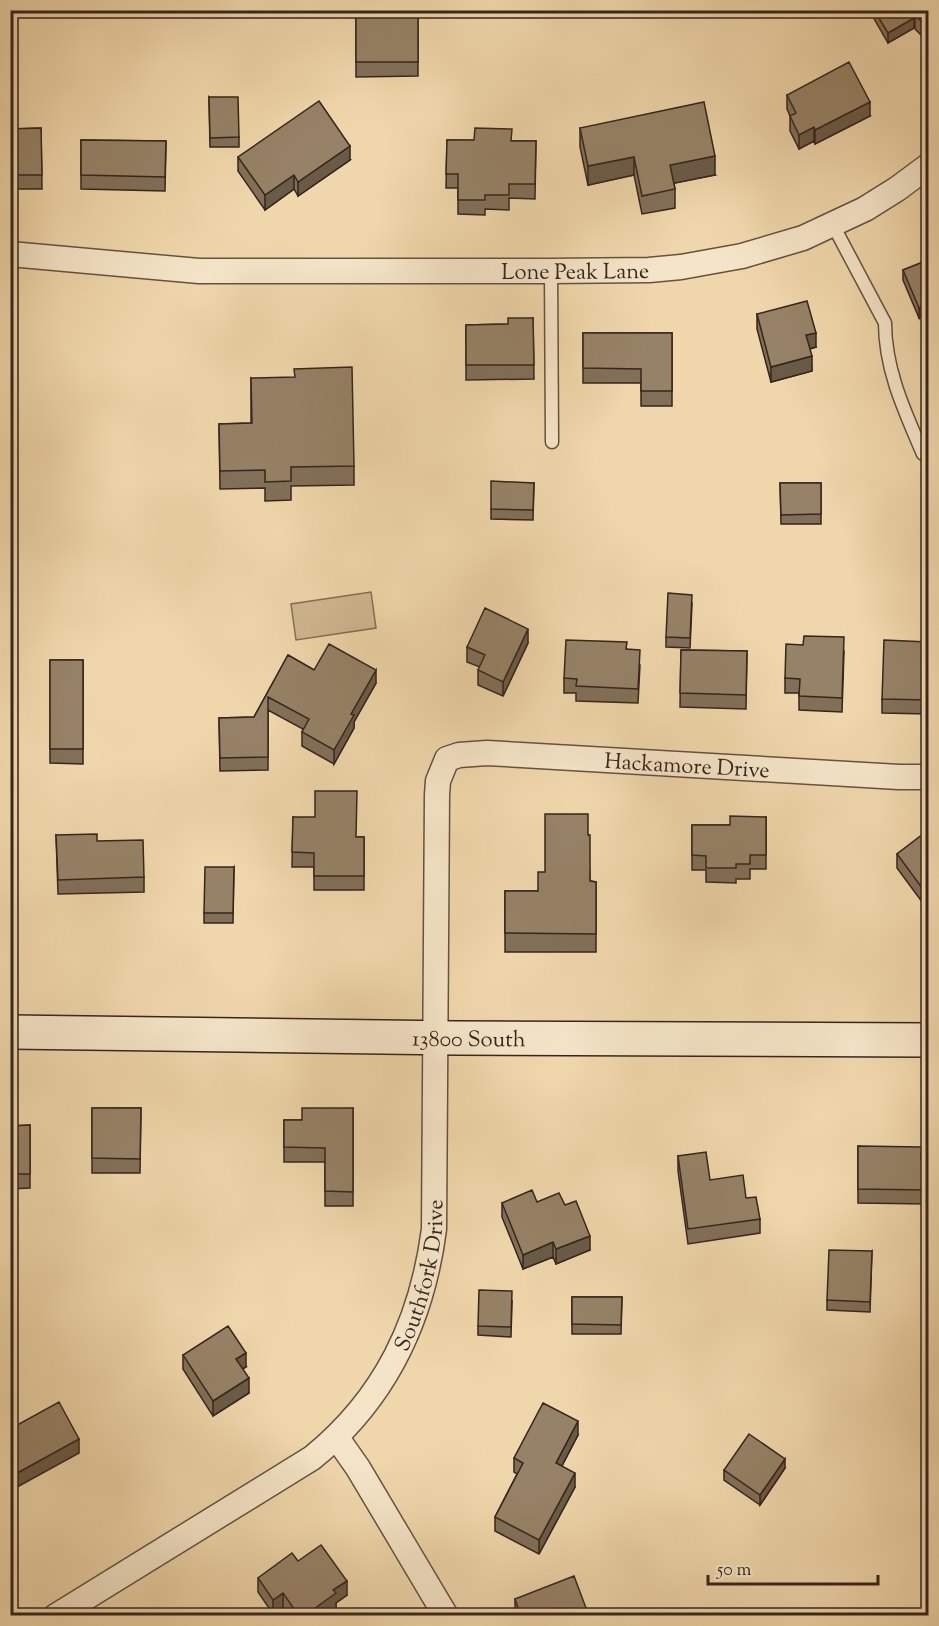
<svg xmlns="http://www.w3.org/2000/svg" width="939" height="1626" font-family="'Sorts Mill Goudy',serif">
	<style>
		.green { fill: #d0b993; stroke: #826f58; stroke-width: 1.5 }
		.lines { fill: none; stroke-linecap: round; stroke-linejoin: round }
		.service-casing { stroke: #645240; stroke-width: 15 }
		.minor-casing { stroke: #645240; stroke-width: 27 }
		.secondary-casing { stroke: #35251d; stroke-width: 36 }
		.service { stroke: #f5e5c8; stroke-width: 12 }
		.minor { stroke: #f5e5c8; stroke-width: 24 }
		.secondary { stroke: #f5e5c8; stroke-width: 33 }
		.wall { fill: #817059; stroke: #35251d; stroke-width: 1.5 }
		.shaded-wall { fill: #695b48; stroke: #35251d; stroke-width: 1.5 }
		.building { fill: #968267; stroke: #35251d; stroke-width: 1.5 }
		.labels { text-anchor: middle; stroke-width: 4.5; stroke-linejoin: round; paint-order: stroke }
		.street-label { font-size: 22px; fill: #35251d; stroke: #f5e5c8 }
	</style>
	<rect width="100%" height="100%" fill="#f0d7ab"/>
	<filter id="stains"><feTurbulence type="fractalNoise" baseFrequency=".00333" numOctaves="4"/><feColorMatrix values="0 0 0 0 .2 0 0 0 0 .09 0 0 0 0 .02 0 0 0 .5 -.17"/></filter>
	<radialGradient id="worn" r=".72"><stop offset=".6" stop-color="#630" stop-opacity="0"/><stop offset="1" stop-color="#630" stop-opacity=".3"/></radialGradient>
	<path class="green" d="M 371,592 L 376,628 L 296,640 L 291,604 Z"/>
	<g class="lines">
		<defs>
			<path id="service" d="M 833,225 L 885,323 C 885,370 905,412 923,454
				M 551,271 L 552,442"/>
			<g id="minor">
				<path id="s1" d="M 10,254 L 199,271 L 551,271 L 649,270 L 681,267 L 742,256 L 803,238 L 865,209 L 897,189 L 928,166"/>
				<path d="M 337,1438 L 358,1468 L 446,1616"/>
				<path id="s2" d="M 56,1616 L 312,1458 C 385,1399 422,1322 434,1229 L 437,795 L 438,781 L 447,759 L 459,755 L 487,753 L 899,777 L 928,777"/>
			</g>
			<g id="secondary">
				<path id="s3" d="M 10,1032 L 456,1038 L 928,1040"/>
			</g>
		</defs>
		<use href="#service" class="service-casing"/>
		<use href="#minor" class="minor-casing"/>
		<use href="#secondary" class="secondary-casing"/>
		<use href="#service" class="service"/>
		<use href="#minor" class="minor"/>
		<use href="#secondary" class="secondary"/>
	</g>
	<path class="wall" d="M 418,10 L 418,76 L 356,77 L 356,11 Z
		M 869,10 L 910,10 L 914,28 L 888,43 Z
		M 928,10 L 928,42 L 915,29 L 915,15 Z
		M 787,95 L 870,116 L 815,144 L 814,141 L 799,149 L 790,131 L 790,116 L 787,109 Z
		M 209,97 L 239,137 L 239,147 L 210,147 Z
		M 41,128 L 42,189 L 11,189 L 10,129 Z
		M 580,128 L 715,175 L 674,183 L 675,189 L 675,208 L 642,214 L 634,175 L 588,185 L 580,147 Z
		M 81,140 L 166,141 L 165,191 L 81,189 Z
		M 447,140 L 536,141 L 535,199 L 509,198 L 509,210 L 485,209 L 485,215 L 458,214 L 458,188 L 446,188 Z
		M 238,157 L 350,160 L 298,196 L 294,189 L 265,210 L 238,171 Z
		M 928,260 L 919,318 L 903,280 L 903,270 Z
		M 757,314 L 816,347 L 810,349 L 812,371 L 771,382 L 757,329 Z
		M 533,318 L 534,379 L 466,380 L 466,325 L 508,324 Z
		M 583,333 L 672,333 L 672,406 L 641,406 L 641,383 L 583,383 Z
		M 251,378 L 354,466 L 354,485 L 291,486 L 291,500 L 265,501 L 265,488 L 220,489 L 219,424 L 251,423 Z
		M 534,483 L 533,520 L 491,519 L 491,509 Z
		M 780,483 L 821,483 L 821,524 L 781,524 Z
		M 692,604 L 690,648 L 666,647 L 666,637 Z
		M 928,642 L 928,714 L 882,713 L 882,699 Z
		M 528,643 L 503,696 L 478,685 L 478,670 L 480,667 L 467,662 L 467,647 Z
		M 803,645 L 844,651 L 842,712 L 799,710 L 799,693 L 785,693 L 785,678 Z
		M 627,649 L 640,665 L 638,703 L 576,701 L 576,693 L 564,693 L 564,678 Z
		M 681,650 L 747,651 L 746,709 L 680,707 Z
		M 288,655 L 314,670 L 376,683 L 354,722 L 354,728 L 334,764 L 302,746 L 302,732 L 303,729 L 268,710 L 268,770 L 220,771 L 219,718 L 254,717 Z
		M 50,660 L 83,660 L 83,764 L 50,763 Z
		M 293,817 L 357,837 L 364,837 L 364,890 L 314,890 L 314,867 L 292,867 Z
		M 766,817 L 766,869 L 750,869 L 750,879 L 736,879 L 736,883 L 706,882 L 706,870 L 692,870 L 692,825 L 730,825 Z
		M 928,833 L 928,910 L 897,868 L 897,854 Z
		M 56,835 L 144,877 L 144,892 L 58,894 Z
		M 588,835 L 590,881 L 596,882 L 596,952 L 505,952 L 505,891 L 538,891 L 545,872 Z
		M 234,867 L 233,923 L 204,923 L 204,913 Z
		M 10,911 L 16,911 L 17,958 L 10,958 Z
		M 92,1108 L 141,1108 L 140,1173 L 92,1173 Z
		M 353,1108 L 353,1206 L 325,1206 L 325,1162 L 284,1162 L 284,1120 L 302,1120 Z
		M 30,1125 L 30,1188 L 10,1189 L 10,1126 Z
		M 858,1146 L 922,1159 L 928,1159 L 928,1204 L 858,1203 Z
		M 678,1156 L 710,1180 L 746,1198 L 760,1219 L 760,1233 L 688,1244 L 678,1171 Z
		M 537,1202 L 565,1205 L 590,1250 L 556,1264 L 553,1257 L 523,1269 L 502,1217 L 502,1203 Z
		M 872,1251 L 870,1312 L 827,1310 L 827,1300 Z
		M 572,1297 L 622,1297 L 621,1334 L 572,1334 Z
		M 512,1301 L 511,1337 L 478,1335 L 478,1326 Z
		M 183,1355 L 246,1367 L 243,1369 L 249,1393 L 213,1416 L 183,1369 Z
		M 578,1435 L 562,1466 L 575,1487 L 539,1554 L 495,1531 L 495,1517 L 517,1474 L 514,1472 L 514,1458 Z
		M 785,1468 L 760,1505 L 724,1480 L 724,1470 Z
		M 298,1561 L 347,1595 L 336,1603 L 336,1608 L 324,1616 L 289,1616 L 283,1607 L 273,1614 L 258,1592 L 258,1578 Z
		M 515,1599 L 586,1616 L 517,1616 L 515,1608 Z"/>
	<path class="shaded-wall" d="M 914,18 L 914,28 L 888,43 L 888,33 Z
		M 870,102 L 870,116 L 815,144 L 815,130 Z
		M 814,127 L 814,141 L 799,149 L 799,135 Z
		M 350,146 L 350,160 L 298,196 L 298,182 Z
		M 715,156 L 715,175 L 670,184 L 670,165 Z
		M 634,157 L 634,175 L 588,185 L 588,166 Z
		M 294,175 L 294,189 L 265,210 L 265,195 Z
		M 928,304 L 928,314 L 919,318 L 919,308 Z
		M 816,333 L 816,347 L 806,350 L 806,335 Z
		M 812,356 L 812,371 L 771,382 L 771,367 Z
		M 528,629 L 528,643 L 503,696 L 503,682 Z
		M 376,670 L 376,683 L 354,722 L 354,728 L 334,764 L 334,750 L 351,714 Z
		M 590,1236 L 590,1250 L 556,1264 L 556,1249 Z
		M 553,1242 L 553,1257 L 523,1269 L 523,1255 Z
		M 246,1353 L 246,1367 L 236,1373 L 236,1359 Z
		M 249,1378 L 249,1393 L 213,1416 L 213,1401 Z
		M 578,1421 L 578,1435 L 556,1477 L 556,1463 Z
		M 79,1439 L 79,1453 L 10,1491 L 10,1477 Z
		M 785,1459 L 785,1468 L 760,1505 L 760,1495 Z
		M 575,1473 L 575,1487 L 539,1554 L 539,1540 Z
		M 347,1581 L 347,1595 L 336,1603 L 336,1608 L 324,1616 L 304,1616 L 333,1590 Z
		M 283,1593 L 283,1607 L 273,1614 L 273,1600 Z
		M 586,1608 L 586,1616 L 567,1616 Z"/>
	<path class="building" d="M 418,10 L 418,62 L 356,62 L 356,11 Z
		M 874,10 L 910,10 L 914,18 L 888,33 Z
		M 919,10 L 928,10 L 928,28 L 915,15 Z
		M 849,62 L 870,102 L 815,130 L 814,127 L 799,135 L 790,116 L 796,113 L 787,95 Z
		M 209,97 L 238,97 L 239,137 L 210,138 Z
		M 319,101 L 350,146 L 298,182 L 294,175 L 265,195 L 238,157 Z
		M 704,102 L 715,156 L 670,165 L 675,189 L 642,196 L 634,157 L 588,166 L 580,128 Z
		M 41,128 L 42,175 L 11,175 L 10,129 Z
		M 475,128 L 512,129 L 511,141 L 536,141 L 535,184 L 509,184 L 509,195 L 485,195 L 485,200 L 458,200 L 458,174 L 446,174 L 447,140 L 474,140 Z
		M 81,140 L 166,141 L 165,177 L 81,175 Z
		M 928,260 L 928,304 L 919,308 L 903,270 Z
		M 807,301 L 816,333 L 806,335 L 812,356 L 771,367 L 757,314 Z
		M 508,318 L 533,318 L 534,365 L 466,365 L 466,325 L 508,324 Z
		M 583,333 L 672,333 L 672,391 L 641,391 L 641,369 L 583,368 Z
		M 352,367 L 354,466 L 291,467 L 291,481 L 265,482 L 265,470 L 220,471 L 219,424 L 252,423 L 251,378 L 295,377 L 294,369 Z
		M 491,481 L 534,483 L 533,510 L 491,509 Z
		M 780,483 L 821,483 L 821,514 L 781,515 Z
		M 668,593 L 692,595 L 690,638 L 666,637 Z
		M 485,608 L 528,629 L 503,682 L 478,670 L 485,655 L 467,647 Z
		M 804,636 L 844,637 L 842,698 L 799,696 L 800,679 L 785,678 L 786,644 L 803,645 Z
		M 566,640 L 627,642 L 626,649 L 640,650 L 638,689 L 576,686 L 577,679 L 564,678 Z
		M 884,640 L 928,642 L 928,700 L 882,699 Z
		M 329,644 L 376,670 L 351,714 L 354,715 L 334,750 L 302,732 L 309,719 L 268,697 L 268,757 L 220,758 L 219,718 L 254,717 L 288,655 L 314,670 Z
		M 681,650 L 747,651 L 746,695 L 680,693 Z
		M 50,660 L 83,660 L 83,749 L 50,749 Z
		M 315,791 L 357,791 L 356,837 L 364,837 L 364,876 L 314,876 L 314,853 L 292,852 L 293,817 L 315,817 Z
		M 545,814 L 588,814 L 588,835 L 590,835 L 590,881 L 596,882 L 596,934 L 505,933 L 505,891 L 538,891 L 538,872 L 545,872 Z
		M 730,816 L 766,817 L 766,855 L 750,855 L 750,864 L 736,864 L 736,868 L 706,868 L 706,856 L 692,855 L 692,825 L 730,825 Z
		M 927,831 L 928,833 L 928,896 L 897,854 Z
		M 97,834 L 97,841 L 143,840 L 144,877 L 58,880 L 56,835 Z
		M 205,867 L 234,867 L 233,913 L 204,913 Z
		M 10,911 L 16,911 L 17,944 L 10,944 Z
		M 92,1108 L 141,1108 L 140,1159 L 92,1158 Z
		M 302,1108 L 353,1108 L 353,1192 L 325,1191 L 325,1148 L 284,1147 L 284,1120 L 302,1120 Z
		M 30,1125 L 30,1174 L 10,1174 L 10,1126 Z
		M 858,1146 L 922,1147 L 921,1159 L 928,1159 L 928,1190 L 858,1189 Z
		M 706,1152 L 710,1180 L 743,1175 L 746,1198 L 756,1197 L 760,1219 L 688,1229 L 678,1156 Z
		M 532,1190 L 537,1202 L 559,1193 L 565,1205 L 576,1201 L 590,1236 L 556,1249 L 553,1242 L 523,1255 L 502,1203 Z
		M 829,1250 L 872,1251 L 870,1302 L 827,1300 Z
		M 479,1290 L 512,1291 L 511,1327 L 478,1326 Z
		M 572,1297 L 622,1297 L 621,1325 L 572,1324 Z
		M 228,1326 L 246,1353 L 236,1359 L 249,1378 L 213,1401 L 183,1355 Z
		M 59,1402 L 79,1439 L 10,1477 L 10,1429 Z
		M 543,1403 L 578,1421 L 556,1463 L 575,1473 L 539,1540 L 495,1517 L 523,1463 L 514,1458 Z
		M 749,1434 L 785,1459 L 760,1495 L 724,1470 Z
		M 321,1545 L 347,1581 L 333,1590 L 336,1593 L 304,1616 L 299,1616 L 283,1593 L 273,1600 L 258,1578 L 292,1553 L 298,1561 Z
		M 574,1576 L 586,1608 L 567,1616 L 521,1616 L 515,1599 Z"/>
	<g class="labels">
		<g class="street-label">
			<text dy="8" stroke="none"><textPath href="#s1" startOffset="566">Lone Peak Lane</textPath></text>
			<text dy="8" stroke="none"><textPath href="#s2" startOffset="1280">Hackamore Drive</textPath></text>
			<text dy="8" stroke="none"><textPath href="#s3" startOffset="459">13800 South</textPath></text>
			<text dy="8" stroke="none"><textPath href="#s2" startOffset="519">Southfork Drive</textPath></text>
		</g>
	</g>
	<rect width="939" height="1626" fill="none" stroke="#f0d7ab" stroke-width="36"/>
	<rect x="12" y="12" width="915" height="1602" fill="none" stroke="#35251d" stroke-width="3"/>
	<rect x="18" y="18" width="903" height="1590" fill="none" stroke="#35251d" stroke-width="1.5"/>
	<path d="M708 1575v9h170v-9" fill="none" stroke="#35251d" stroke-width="3"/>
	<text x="717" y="1575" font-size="18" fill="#35251d" stroke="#f5e5c8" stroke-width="4.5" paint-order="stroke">50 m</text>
	<rect width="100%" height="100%" filter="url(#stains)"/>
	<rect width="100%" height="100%" fill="url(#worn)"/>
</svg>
